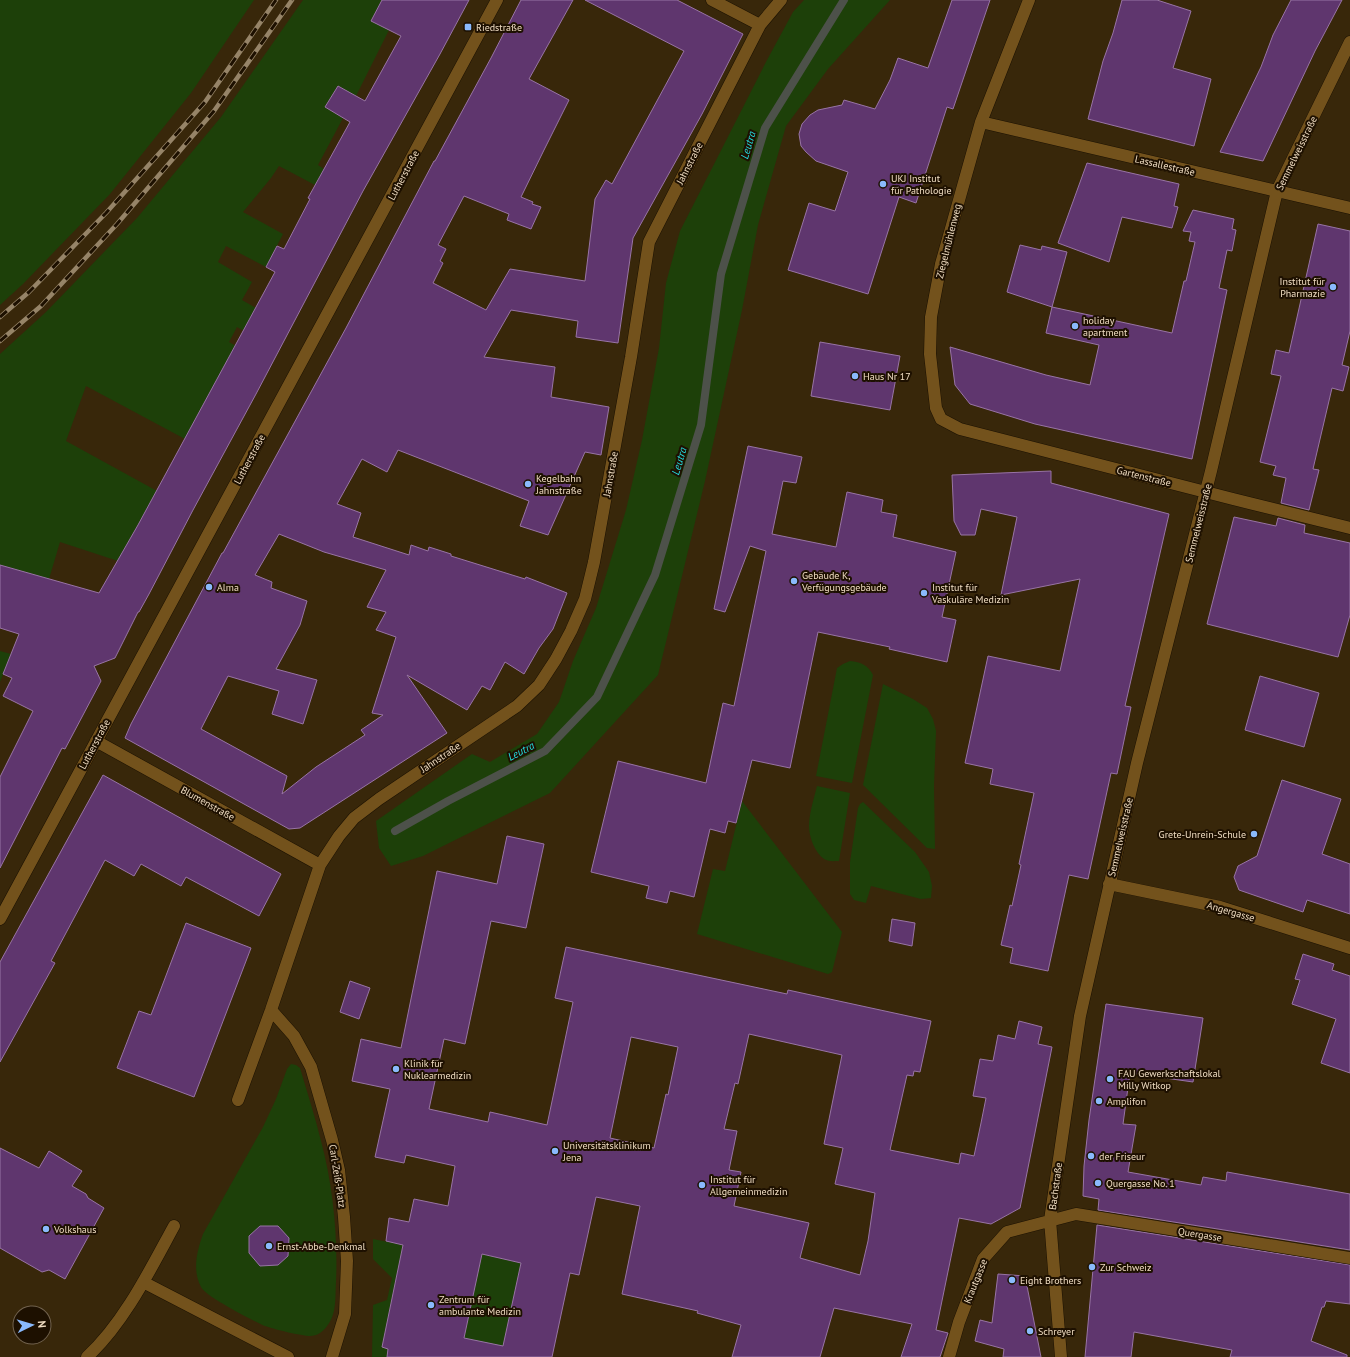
<svg xmlns="http://www.w3.org/2000/svg" width="1350" height="1357" font-family="'PT Sans',sans-serif">
	<style>
		.green { fill: #1d4009 }
		.lines { fill: none; stroke-linecap: round; stroke-linejoin: round }
		.stream { stroke: #4d514a; stroke-width: 8 }
		.building { fill: #5f366e; stroke: #9874a5; fill-rule: evenodd }
		.minor-casing { stroke: #1b1102; stroke-width: 13 }
		.minor { stroke: #73521c; stroke-width: 12 }
		.rail-casing { stroke: #968468; stroke-width: 4.5 }
		.rail { stroke: #1d1000; stroke-width: 3; stroke-dasharray: 9; stroke-linecap: butt }
		.poi-dot { fill: #8abafc; stroke: #1d1000; stroke-width: 1.5 }
		.labels { text-anchor: middle; stroke-width: 4; stroke-linejoin: round; paint-order: stroke }
		.poi-label { font-size: 10px; fill: #f0ddc2; stroke: #1d1000; text-anchor: start }
		.street-label { font-size: 10px; fill: #f0ddc2; stroke: #1d1000 }
		.water-label { font-size: 11px; font-style: italic; fill: #25dadd; stroke: #1d1000 }
	</style>
	<rect width="100%" height="100%" fill="#38270a"/>
	<path class="green" d="M 0,0 L 254,0 L 191,93 L 110,194 L 23,284 L 0,305 Z
		M 303,0 L 382,0 L 371,21 L 389,30 L 356,96 L 338,86 L 325,107 L 343,118 L 318,165 L 324,169 L 315,185 L 279,166 L 271,178 L 243,212 L 283,234 L 266,267 L 226,246 L 218,262 L 252,282 L 242,300 L 256,308 L 244,331 L 237,327 L 229,342 L 236,346 L 185,439 L 86,386 L 66,441 L 157,491 L 118,561 L 60,542 L 49,579 L 0,565 L 0,354 L 46,312 L 137,218 L 221,117 Z
		M 804,0 L 890,0 L 828,69 L 786,126 L 758,225 L 742,310 L 705,481 L 658,675 L 550,793 L 423,856 L 391,866 L 379,848 L 376,821 L 472,754 L 490,762 L 537,734 L 559,702 L 573,661 L 596,608 L 626,510 L 642,440 L 659,348 L 666,283 L 680,231 L 767,60 L 793,12 Z
		M 0,651 L 11,654 L 0,682 Z
		M 850,661 C 861,662 868,665 873,675 L 852,783 L 816,776 L 837,668 L 843,664 Z
		M 883,684 L 913,699 L 927,708 L 933,719 L 936,731 L 934,786 L 935,849 L 927,848 L 863,785 Z
		M 817,786 L 850,793 L 839,861 C 834,861 829,862 824,859 C 815,853 809,837 809,826 C 809,814 814,798 817,786 Z
		M 742,801 L 842,932 L 832,972 L 828,974 L 697,934 L 713,869 L 725,871 Z
		M 863,802 L 915,852 L 929,872 L 932,886 L 931,898 L 921,899 L 871,886 L 866,903 L 854,900 L 850,894 L 850,862 L 858,808 L 860,804 Z
		M 291,1064 L 296,1065 L 300,1068 C 307,1092 315,1116 321,1141 C 333,1185 338,1237 336,1282 C 335,1297 337,1314 327,1326 C 323,1332 317,1336 310,1336 C 302,1336 273,1329 265,1326 C 254,1321 206,1297 201,1287 C 192,1270 197,1251 203,1234 L 263,1127 L 276,1099 L 287,1069 Z
		M 373,1239 L 403,1245 L 382,1347 L 388,1349 L 387,1357 L 372,1357 L 373,1305 L 387,1300 L 392,1278 L 373,1259 Z
		M 482,1254 L 521,1263 L 503,1346 L 460,1357 Z"/>
	<g class="lines">
		<path class="stream" d="M 395,831 L 448,801 L 545,751 L 597,697 L 655,575 L 701,425 L 721,274 L 765,128 L 844,0"/>
	</g>
	<path class="building" d="M 382,0 L 469,0 L 440,54 L 363,191 L 256,394 L 193,510 L 149,594 L 139,612 L 138,612 L 115,658 L 94,666 L 101,681 L 65,749 L 62,748 L 0,868 L 0,777 L 33,711 L 3,696 L 12,678 L 3,674 L 19,634 L 0,628 L 0,565 L 99,593 L 138,525 L 275,272 L 266,267 L 277,246 L 284,249 L 310,199 L 308,198 L 350,122 L 325,107 L 338,86 L 365,101 L 401,36 L 371,21 Z
		M 521,0 L 573,0 L 529,79 L 569,100 L 544,150 L 521,197 L 533,202 L 532,204 L 541,207 L 531,229 L 507,220 L 509,214 L 464,196 L 438,245 L 446,249 L 440,261 L 443,263 L 433,283 L 486,310 L 510,269 L 585,281 L 595,199 L 606,180 L 612,184 L 684,51 L 585,0 L 677,0 L 743,34 L 702,114 L 633,238 L 618,343 L 576,337 L 578,321 L 511,310 L 484,357 L 555,367 L 551,397 L 609,407 L 601,455 L 585,452 L 548,535 L 520,526 L 529,501 L 398,450 L 387,472 L 362,459 L 337,504 L 361,513 L 353,537 L 409,555 L 411,545 L 428,551 L 429,547 L 451,554 L 451,556 L 525,579 L 526,577 L 567,593 L 553,629 L 539,648 L 524,674 L 505,662 L 490,690 L 482,686 L 467,710 L 407,675 L 447,733 L 300,828 L 289,829 L 125,738 L 131,724 L 222,553 L 223,553 L 346,328 L 434,161 L 435,161 L 491,58 ZM 279,534 L 324,552 L 386,570 L 367,607 L 386,612 L 376,630 L 396,637 L 372,713 L 383,715 L 361,730 L 365,735 L 316,767 L 282,794 L 287,776 L 201,729 L 228,676 L 279,691 L 272,714 L 303,724 L 317,680 L 276,669 L 300,625 L 307,601 L 271,588 L 272,582 L 255,575 Z
		M 952,0 L 990,0 L 953,109 L 947,107 L 916,203 L 899,197 L 868,294 L 788,270 L 809,203 L 835,211 L 848,172 L 816,161 L 806,152 L 801,146 L 799,134 L 802,124 L 810,115 L 818,110 L 842,105 L 844,100 L 875,109 L 890,80 L 898,58 L 928,68 Z
		M 1122,0 L 1157,0 L 1191,11 L 1173,68 L 1211,79 L 1194,146 L 1088,119 L 1103,61 L 1113,33 Z
		M 1291,0 L 1342,0 L 1315,51 L 1263,161 L 1220,152 L 1261,67 L 1273,35 Z
		M 1087,163 L 1179,184 L 1174,206 L 1178,207 L 1172,228 L 1122,217 L 1109,262 L 1058,243 Z
		M 1193,210 L 1234,219 L 1232,229 L 1236,230 L 1232,251 L 1227,250 L 1219,288 L 1227,290 L 1192,459 L 1035,424 L 970,404 L 955,385 L 950,347 L 1046,375 L 1090,385 L 1099,345 L 1046,333 L 1052,307 L 1172,333 L 1184,281 L 1186,281 L 1195,242 L 1189,241 L 1191,232 L 1183,231 Z
		M 1318,224 L 1350,231 L 1350,331 L 1342,365 L 1349,367 L 1343,391 L 1332,388 L 1313,469 L 1319,470 L 1309,510 L 1281,503 L 1286,478 L 1273,475 L 1276,466 L 1260,462 L 1281,376 L 1271,374 L 1276,350 L 1289,353 Z
		M 1020,245 L 1041,250 L 1042,246 L 1067,252 L 1052,307 L 1007,292 Z
		M 820,342 L 900,356 L 890,410 L 811,396 Z
		M 748,446 L 802,457 L 796,483 L 783,481 L 772,534 L 836,547 L 847,492 L 883,500 L 881,512 L 897,515 L 893,537 L 956,552 L 942,617 L 956,620 L 947,662 L 889,649 L 890,647 L 818,632 L 790,768 L 752,760 L 736,823 L 728,821 L 725,833 L 710,829 L 694,897 L 670,891 L 667,903 L 646,898 L 649,886 L 591,872 L 618,761 L 706,783 L 723,703 L 734,706 L 766,551 L 750,546 L 725,612 L 714,609 Z
		M 1051,471 L 1051,483 L 1169,514 L 1125,706 L 1131,707 L 1117,774 L 1111,773 L 1088,879 L 1069,875 L 1048,971 L 1010,963 L 1013,948 L 1001,945 L 1010,905 L 1012,906 L 1021,865 L 1019,864 L 1034,793 L 990,784 L 993,769 L 965,763 L 988,656 L 1060,671 L 1080,579 L 1001,595 L 1017,517 L 981,509 L 975,535 L 961,535 L 954,521 L 952,475 Z
		M 1234,517 L 1276,526 L 1278,518 L 1305,525 L 1304,533 L 1350,543 L 1350,615 L 1338,657 L 1207,624 Z
		M 1260,676 L 1319,693 L 1304,747 L 1245,730 Z
		M 103,775 L 281,874 L 259,916 L 186,877 L 181,886 L 141,864 L 134,876 L 105,860 L 51,961 L 55,963 L 0,1062 L 0,962 Z
		M 1282,780 L 1341,799 L 1322,854 L 1350,864 L 1350,914 L 1307,900 L 1303,912 L 1239,890 L 1234,877 L 1238,866 L 1257,856 Z
		M 507,836 L 544,844 L 526,928 L 491,921 L 465,1044 L 444,1039 L 429,1109 L 488,1122 L 490,1112 L 547,1125 L 573,1002 L 555,998 L 566,947 L 787,994 L 788,990 L 931,1021 L 920,1072 L 914,1071 L 913,1076 L 907,1075 L 890,1150 L 959,1164 L 961,1153 L 974,1156 L 981,1123 L 986,1098 L 973,1096 L 980,1059 L 993,1061 L 998,1035 L 1015,1039 L 1019,1021 L 1042,1027 L 1038,1044 L 1052,1047 L 1020,1208 L 991,1224 L 959,1218 L 936,1330 L 948,1333 L 940,1357 L 901,1357 L 912,1324 L 834,1308 L 820,1357 L 732,1357 L 741,1325 L 697,1313 L 698,1311 L 622,1294 L 640,1206 L 596,1197 L 579,1275 L 570,1273 L 552,1357 L 387,1357 L 388,1349 L 382,1347 L 403,1245 L 386,1241 L 389,1218 L 409,1222 L 414,1199 L 448,1206 L 455,1166 L 406,1155 L 404,1163 L 375,1157 L 390,1089 L 352,1081 L 361,1039 L 401,1048 L 437,871 L 497,884 ZM 749,1034 L 842,1055 L 824,1144 L 843,1148 L 835,1184 L 875,1193 L 868,1241 L 860,1275 L 800,1258 L 809,1223 L 734,1206 L 741,1172 L 729,1170 L 737,1131 L 724,1129 L 735,1083 L 738,1084 ZM 631,1037 L 678,1047 L 668,1095 L 666,1094 L 654,1148 L 610,1138 ZM 482,1254 L 521,1263 L 503,1346 L 464,1338 Z
		M 892,919 L 915,923 L 912,946 L 889,941 Z
		M 186,923 L 251,948 L 194,1097 L 117,1068 L 139,1011 L 151,1015 Z
		M 1303,954 L 1334,964 L 1332,970 L 1350,976 L 1350,1073 L 1321,1063 L 1336,1019 L 1292,1004 L 1300,980 L 1295,979 Z
		M 350,981 L 370,988 L 359,1019 L 340,1012 Z
		M 1106,1004 L 1203,1018 L 1193,1082 L 1130,1073 L 1123,1124 L 1136,1125 L 1128,1172 L 1201,1185 L 1203,1177 L 1226,1181 L 1227,1172 L 1350,1194 L 1350,1250 L 1098,1210 L 1099,1199 L 1083,1196 L 1084,1166 L 1089,1120 Z
		M 0,1148 L 39,1168 L 49,1151 L 82,1171 L 72,1186 L 86,1194 L 88,1198 L 104,1208 L 65,1279 L 49,1270 L 42,1272 L 0,1248 Z
		M 1097,1225 L 1350,1265 L 1350,1304 L 1326,1301 L 1324,1307 L 1322,1307 L 1311,1341 L 1347,1355 L 1347,1357 L 1230,1357 L 1232,1350 L 1134,1332 L 1131,1357 L 1085,1357 Z
		M 260,1226 L 278,1226 L 289,1238 L 288,1256 L 278,1265 L 260,1266 L 249,1253 L 249,1236 Z
		M 998,1274 L 1025,1276 L 1041,1357 L 1003,1357 L 1004,1349 L 975,1341 L 980,1320 L 992,1323 Z"/>
	<g class="lines">
		<defs>
			<path id="minor" d="M 712,0 L 760,25
				M 1029,0 L 981,122 L 941,264 L 931,317 L 930,354 L 936,408 L 941,419 L 960,429 L 1233,499 L 1350,528
				M 981,122 L 1350,208
				M 96,741 L 320,865
				M 1109,884 L 1220,907 L 1350,948
				M 0,919 L 497,0
				M 271,1010 L 294,1036 L 311,1067 L 332,1140 L 339,1170 L 344,1217 L 347,1261 L 345,1314 L 332,1357
				M 238,1100 L 271,1010 L 320,865 L 339,836 L 354,818 L 379,799 L 517,706 L 539,685 L 556,659 L 571,631 L 585,599 L 594,562 L 631,357 L 649,242 L 760,25 L 781,0
				M 143,1282 L 288,1357
				M 87,1357 C 124,1323 150,1270 174,1226
				M 949,1357 L 959,1322 L 983,1259 L 1007,1232 L 1076,1214 L 1350,1258
				M 1061,1357 L 1050,1220 L 1080,1016 L 1137,763 L 1211,471 L 1277,191 L 1350,42"/>
		</defs>
		<use href="#minor" class="minor-casing"/>
		<use href="#minor" class="minor"/>
		<defs>
			<path id="rail" d="M 0,317 L 29,292 L 106,213 L 205,102 L 276,0
				M 0,341 L 41,306 L 117,224 L 214,111 L 292,0"/>
		</defs>
		<use href="#rail" class="rail-casing"/>
		<use href="#rail" class="rail"/>
	</g>
	<g class="poi-dot">
		<rect x="464" y="23" width="8" height="8" rx="2"/>
		<circle cx="883" cy="184" r="4"/>
		<circle cx="1333" cy="287" r="4"/>
		<circle cx="1075" cy="326" r="4"/>
		<circle cx="855" cy="376" r="4"/>
		<circle cx="528" cy="484" r="4"/>
		<circle cx="794" cy="581" r="4"/>
		<circle cx="209" cy="587" r="4"/>
		<circle cx="924" cy="593" r="4"/>
		<circle cx="1254" cy="834" r="4"/>
		<circle cx="396" cy="1069" r="4"/>
		<circle cx="1110" cy="1079" r="4"/>
		<circle cx="1099" cy="1101" r="4"/>
		<circle cx="555" cy="1151" r="4"/>
		<circle cx="1091" cy="1156" r="4"/>
		<circle cx="1098" cy="1183" r="4"/>
		<circle cx="702" cy="1185" r="4"/>
		<circle cx="46" cy="1229" r="4"/>
		<circle cx="269" cy="1246" r="4"/>
		<circle cx="1092" cy="1267" r="4"/>
		<circle cx="1012" cy="1280" r="4"/>
		<circle cx="431" cy="1305" r="4"/>
		<circle cx="1030" cy="1331" r="4"/>
	</g>
	<g class="labels">
		<g class="poi-label">
			<text x="476" y="31">Riedstraße</text>
			<text x="891" y="182">UKJ Institut<tspan x="891" dy="12">für Pathologie</tspan></text>
			<text x="1325" y="285" text-anchor="end">Institut für<tspan x="1325" dy="12">Pharmazie</tspan></text>
			<text x="1083" y="324">holiday<tspan x="1083" dy="12">apartment</tspan></text>
			<text x="863" y="380">Haus Nr 17</text>
			<text x="536" y="482">Kegelbahn<tspan x="536" dy="12">Jahnstraße</tspan></text>
			<text x="802" y="579">Gebäude K,<tspan x="802" dy="12">Verfügungsgebäude</tspan></text>
			<text x="217" y="591">Alma</text>
			<text x="932" y="591">Institut für<tspan x="932" dy="12">Vaskuläre Medizin</tspan></text>
			<text x="1246" y="838" text-anchor="end">Grete-Unrein-Schule</text>
			<text x="404" y="1067">Klinik für<tspan x="404" dy="12">Nuklearmedizin</tspan></text>
			<text x="1118" y="1077">FAU Gewerkschaftslokal<tspan x="1118" dy="12">Milly Witkop</tspan></text>
			<text x="1107" y="1105">Amplifon</text>
			<text x="563" y="1149">Universitätsklinikum<tspan x="563" dy="12">Jena</tspan></text>
			<text x="1099" y="1160">der Friseur</text>
			<text x="710" y="1183">Institut für<tspan x="710" dy="12">Allgemeinmedizin</tspan></text>
			<text x="1106" y="1187">Quergasse No. 1</text>
			<text x="54" y="1233">Volkshaus</text>
			<text x="277" y="1250">Ernst-Abbe-Denkmal</text>
			<text x="1100" y="1271">Zur Schweiz</text>
			<text x="1020" y="1284">Eight Brothers</text>
			<text x="439" y="1303">Zentrum für<tspan x="439" dy="12">ambulante Medizin</tspan></text>
			<text x="1038" y="1335">Schreyer</text>
		</g>
		<g class="street-label">
			<text transform="translate(1296 153) rotate(-64)" y="4">Semmelweisstraße</text>
			<text transform="translate(689 163) rotate(-63)" y="4">Jahnstraße</text>
			<text transform="translate(1165 165) rotate(13)" y="4">Lassallestraße</text>
			<text transform="translate(403 175) rotate(-62)" y="4">Lutherstraße</text>
			<text transform="translate(948 241) rotate(-76)" y="4">Ziegelmühlenweg</text>
			<text transform="translate(249 459) rotate(-62)" y="4">Lutherstraße</text>
			<text transform="translate(610 474) rotate(-80)" y="4">Jahnstraße</text>
			<text transform="translate(1144 476) rotate(14)" y="4">Gartenstraße</text>
			<text transform="translate(1198 523) rotate(-76)" y="4">Semmelweisstraße</text>
			<text transform="translate(94 744) rotate(-62)" y="4">Lutherstraße</text>
			<text transform="translate(440 757) rotate(-34)" y="4">Jahnstraße</text>
			<text transform="translate(208 803) rotate(29)" y="4">Blumenstraße</text>
			<text transform="translate(1120 837) rotate(-77)" y="4">Semmelweisstraße</text>
			<text transform="translate(1231 911) rotate(16)" y="4">Angergasse</text>
			<text transform="translate(338 1176) rotate(81)" y="4">Carl-Zeiß-Platz</text>
			<text transform="translate(1055 1186) rotate(-82)" y="4">Bachstraße</text>
			<text transform="translate(1200 1234) rotate(9)" y="4">Quergasse</text>
			<text transform="translate(975 1281) rotate(-68)" y="4">Krautgasse</text>
		</g>
		<g class="water-label">
			<text transform="translate(748 145) rotate(-73)" y="4">Leutra</text>
			<text transform="translate(679 461) rotate(-73)" y="4">Leutra</text>
			<text transform="translate(521 751) rotate(-27)" y="4">Leutra</text>
		</g>
	</g>
	<g transform="translate(32 1325) rotate(85)"><circle r="19" fill="#1d1000" stroke="#71624e"/>
	<path d="M0-3L7 15L0 10L-7 15Z" fill="#8abafc"/>
	<text y="-6" font-size="11" font-weight="bold" text-anchor="middle" fill="#f0ddc2">N</text>
	</g>
</svg>
